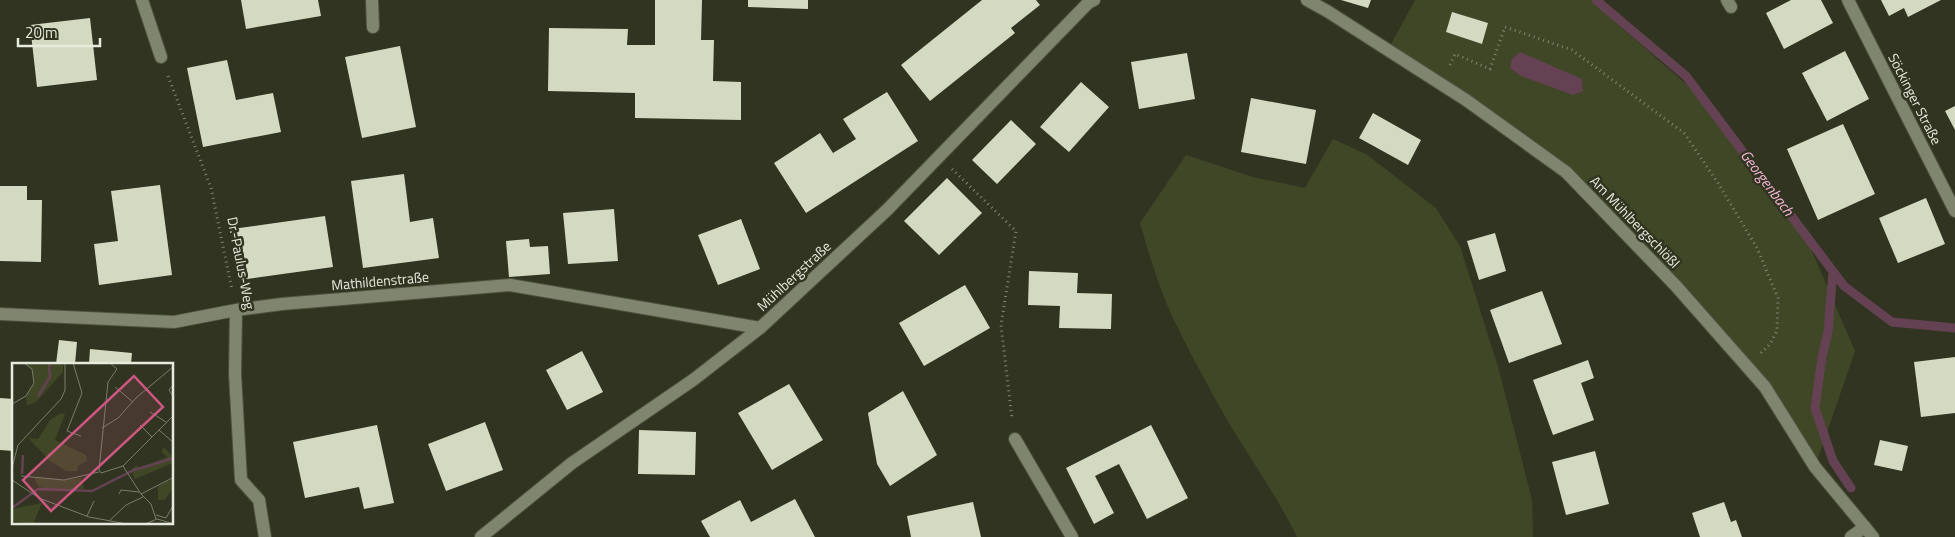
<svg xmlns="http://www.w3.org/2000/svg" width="1955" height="537" font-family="'Titillium Web',sans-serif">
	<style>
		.green { fill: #404726 }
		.water { fill: #644253 }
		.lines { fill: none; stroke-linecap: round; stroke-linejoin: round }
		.stream { stroke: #644253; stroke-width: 9 }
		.building { fill: #d3dac1 }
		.service-casing { stroke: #4e5240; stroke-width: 14 }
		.minor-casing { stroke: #4e5240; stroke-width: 14 }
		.tertiary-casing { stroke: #4e5240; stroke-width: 14 }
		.path { stroke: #828676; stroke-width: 3; stroke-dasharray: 1 4; stroke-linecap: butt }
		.service { stroke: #7f856e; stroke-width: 12 }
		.minor { stroke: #7f856e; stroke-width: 12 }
		.tertiary { stroke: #7f856e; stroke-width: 12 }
		.labels { text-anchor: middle; stroke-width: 5; stroke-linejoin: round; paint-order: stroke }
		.street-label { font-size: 14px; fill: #e7ebde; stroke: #303420 }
		.water-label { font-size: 15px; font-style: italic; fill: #f5b6d6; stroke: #303420 }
		.inset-river { fill: none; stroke: #644253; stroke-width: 2.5 }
		.inset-road { fill: none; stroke: #797d6c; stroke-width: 1 }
		.view { fill: #cd5782; fill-opacity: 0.15; stroke: #cd5782; stroke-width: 2.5 }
		.inset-edge { fill: none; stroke: #e7ebde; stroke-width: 2.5 }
	</style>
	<rect width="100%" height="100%" fill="#303420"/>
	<path class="green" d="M 1415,0 L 1590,0 L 1710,105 L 1801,226 L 1855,351 L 1815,467 L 1765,387 L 1566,172 L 1388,50 Z
		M 1333,139 L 1366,154 L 1436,208 L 1460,246 L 1499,370 L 1532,500 L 1533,537 L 1297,537 C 1274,490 1242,448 1217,402 C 1201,373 1185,344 1171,314 C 1158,285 1149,254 1140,223 L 1186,155 L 1253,177 L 1305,188 Z"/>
	<path class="water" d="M 1520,52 L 1582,79 L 1583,91 L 1573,95 L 1521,76 L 1510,68 L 1512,59 Z"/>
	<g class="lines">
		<path class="stream" d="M 1596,0 L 1686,76 L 1844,286 L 1892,322 L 1955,328
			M 1833,271 L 1828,332 L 1822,357 L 1815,408 L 1833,461 L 1851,488"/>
	</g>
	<path class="building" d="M 241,0 L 318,0 L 321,16 L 246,29 Z
		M 655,0 L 702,0 L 701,40 L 714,40 L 713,81 L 741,82 L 741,120 L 635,118 L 635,93 L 548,91 L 549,28 L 628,29 L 627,45 L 655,45 Z
		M 748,0 L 808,0 L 808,9 L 748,7 Z
		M 982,0 L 1036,0 L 1040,5 L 1011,28 L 1015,33 L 930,101 L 901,65 Z
		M 1341,0 L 1371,0 L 1368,8 Z
		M 1791,0 L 1821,0 L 1833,23 L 1784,49 L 1766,13 Z
		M 1881,0 L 1941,0 L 1908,17 L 1904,8 L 1889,16 Z
		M 1452,12 L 1488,23 L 1482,44 L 1446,32 Z
		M 90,18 L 97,80 L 37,87 L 30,25 Z
		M 400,46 L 416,127 L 362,138 L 345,57 Z
		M 1845,51 L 1869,99 L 1827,121 L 1802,73 Z
		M 1187,53 L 1195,99 L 1139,109 L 1131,62 Z
		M 227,60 L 236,100 L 273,93 L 281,132 L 203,147 L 187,68 Z
		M 1081,82 L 1109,107 L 1069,152 L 1040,127 Z
		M 887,92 L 918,141 L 806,213 L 774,163 L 820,133 L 833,153 L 856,139 L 843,119 Z
		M 1251,98 L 1316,110 L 1306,164 L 1241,152 Z
		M 1955,106 L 1955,130 L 1945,111 Z
		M 1373,113 L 1421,140 L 1408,165 L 1359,138 Z
		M 1011,120 L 1036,144 L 997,184 L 972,160 Z
		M 1843,124 L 1875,194 L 1818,220 L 1787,149 Z
		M 404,174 L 410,222 L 433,218 L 439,258 L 363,268 L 351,181 Z
		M 947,178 L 982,213 L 939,255 L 904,221 Z
		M 160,185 L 172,275 L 99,285 L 94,244 L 118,241 L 111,191 Z
		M 0,186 L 27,186 L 27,200 L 42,200 L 41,262 L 0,261 Z
		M 1926,198 L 1945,244 L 1898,263 L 1879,218 Z
		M 614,209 L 618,261 L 568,264 L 563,213 Z
		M 325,216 L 333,267 L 240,280 L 232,229 Z
		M 741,219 L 760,269 L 718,285 L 698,235 Z
		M 1495,233 L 1506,271 L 1479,280 L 1467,241 Z
		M 529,239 L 530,247 L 548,246 L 550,274 L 509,277 L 506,241 Z
		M 1029,271 L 1078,273 L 1077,293 L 1112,294 L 1111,329 L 1059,328 L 1060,306 L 1028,305 Z
		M 965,285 L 990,328 L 924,366 L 899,323 Z
		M 1542,291 L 1562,344 L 1509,363 L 1490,310 Z
		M 59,340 L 77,342 L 75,364 L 56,364 Z
		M 90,349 L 132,353 L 131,364 L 89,364 Z
		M 582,351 L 603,392 L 567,410 L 546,370 Z
		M 1955,357 L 1955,413 L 1921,417 L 1914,362 Z
		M 1588,360 L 1594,378 L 1581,383 L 1594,420 L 1553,435 L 1533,380 Z
		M 789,384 L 823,440 L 772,470 L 738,413 Z
		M 903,391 L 937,455 L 890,486 L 877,464 L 868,413 Z
		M 0,398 L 14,399 L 14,451 L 0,450 Z
		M 485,422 L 503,470 L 446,491 L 428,444 Z
		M 377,425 L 394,503 L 364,509 L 359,487 L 305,498 L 293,442 Z
		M 1151,425 L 1188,498 L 1147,519 L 1119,464 L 1095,476 L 1114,513 L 1094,524 L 1066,468 Z
		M 639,430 L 696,432 L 695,475 L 638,474 Z
		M 1880,440 L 1908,446 L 1902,471 L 1874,465 Z
		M 1595,451 L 1609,504 L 1566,515 L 1552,462 Z
		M 795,499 L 815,537 L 710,537 L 701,521 L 740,500 L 751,522 Z
		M 973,502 L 981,537 L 911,537 L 907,516 Z
		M 1724,502 L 1731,522 L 1736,520 L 1742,537 L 1700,537 L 1692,513 Z"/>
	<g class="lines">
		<defs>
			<path id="service" d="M 142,0 L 161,57
				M 372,0 L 373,27
				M 1727,0 L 1731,7
				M 1851,537 L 1865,527"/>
			<path id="minor" d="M 1307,0 L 1327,11 L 1466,100 L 1566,172 L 1676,286 L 1765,387 L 1815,467 L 1873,537
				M 236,310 L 235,374 L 241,480 L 259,500 L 265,537
				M 0,314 L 174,322 L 236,310 L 282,304 L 510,285 L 760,328
				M 1015,439 L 1072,537
				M 481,537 L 572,463 L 693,380 L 760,328 L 887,210 L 1088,3 L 1094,0"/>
			<path id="tertiary" d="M 1848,0 L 1955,211"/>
		</defs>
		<use href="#service" class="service-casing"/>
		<use href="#minor" class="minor-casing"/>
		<use href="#tertiary" class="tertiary-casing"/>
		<path class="path" d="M 1450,65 L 1455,54 L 1490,69 L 1505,27 L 1572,50 L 1684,133 L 1718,183 L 1757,248 L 1778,298 L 1777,331 L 1770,344 L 1761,353
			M 168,76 L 211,188 L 232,290
			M 952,169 L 1016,231 L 1001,325 L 1012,419"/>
		<use href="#service" class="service"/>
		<use href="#minor" class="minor"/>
		<use href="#tertiary" class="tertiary"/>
	</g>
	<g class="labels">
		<g class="street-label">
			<text transform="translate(1915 99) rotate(63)" y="5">Söckinger Straße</text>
			<text transform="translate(1635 222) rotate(46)" y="5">Am Mühlbergschlößl</text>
			<text transform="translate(241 263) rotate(79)" y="5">Dr.-Paulus-Weg</text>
			<text transform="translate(794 276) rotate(-43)" y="5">Mühlbergstraße</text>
			<text transform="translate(380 281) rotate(-5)" y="5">Mathildenstraße</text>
		</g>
		<g class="water-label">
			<text transform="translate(1767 183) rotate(53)" y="5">Georgenbach</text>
		</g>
	</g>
	<g transform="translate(12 363)">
		<rect width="161" height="161" fill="#303420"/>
		<path d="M 12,0 L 51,0 L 51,9 L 24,39 L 15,43 L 14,33 L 22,20 L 20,6 ZM 49,50 L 53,51 L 43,77 L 74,92 L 75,98 L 66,103 L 65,108 L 54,108 L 37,97 L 16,75 L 26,76 L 38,57 ZM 151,84 L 161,93 L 161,100 L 123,116 L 119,107 L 124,103 L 128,105 L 155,94 L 150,89 ZM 22,114 L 52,117 L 69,115 L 72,126 L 36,127 L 26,123 ZM 161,115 L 161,125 L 153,137 L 146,137 L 146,123 ZM 30,140 L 21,161 L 0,158 L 0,146 Z" fill="#404726"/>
		<path class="inset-river" d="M 26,33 L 38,14 L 37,0M 10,111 L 11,92M 0,145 L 26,126 L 80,128 L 122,107 L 162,95"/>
		<path class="inset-road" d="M 61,0 L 70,30 L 55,68 L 69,73M 98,0 L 105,6 L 96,19 L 87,107 L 89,110 L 111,103M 162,21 L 157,27 L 162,35M 103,24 L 121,39M 0,41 L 14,33 L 22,20 L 20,6 L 12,0M 138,49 L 154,59M 128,62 L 140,74M 90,65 L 106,55 L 124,35 L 162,3M 147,67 L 162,80M 111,103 L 162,52M 111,103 L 129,131 L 139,141 L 144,156M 0,105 L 6,82 L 49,36 L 53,27 L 53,0M 9,113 L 52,117 L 87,109M 0,117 L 27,135 L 77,154 L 115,161M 107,131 L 109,127 L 127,129M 129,131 L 162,114M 144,152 L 154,155 L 162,141M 75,153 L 82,138M 97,158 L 114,142 L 131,134M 133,161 L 145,156 L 162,161"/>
		<path class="view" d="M 122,13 L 151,44 L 39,148 L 11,117 Z"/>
		<rect width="161" height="161" class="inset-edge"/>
	</g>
	<path d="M18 38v8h82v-8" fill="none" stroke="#e7ebde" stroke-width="2.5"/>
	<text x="25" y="38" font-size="15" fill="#e7ebde" stroke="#303420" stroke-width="4" paint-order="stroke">20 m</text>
</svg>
